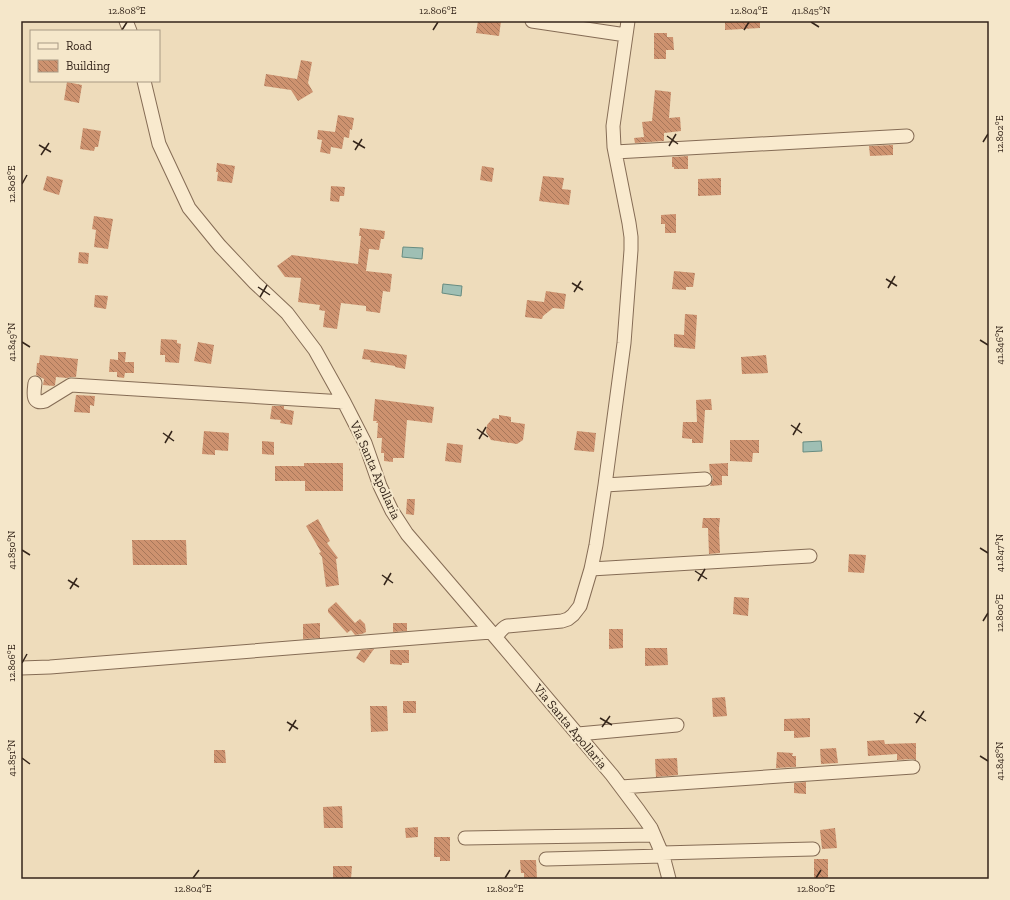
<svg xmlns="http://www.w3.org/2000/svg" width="1010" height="900" font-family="'Zilla Slab',serif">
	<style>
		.water { fill: #9fbfb4; stroke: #678c81 }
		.building { fill: url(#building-back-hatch) }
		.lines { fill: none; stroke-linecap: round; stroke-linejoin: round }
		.minor-casing { stroke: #856c55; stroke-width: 15 }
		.minor { stroke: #f9eace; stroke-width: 13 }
		.ticks { fill: none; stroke: #34251a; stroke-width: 1.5 }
		.labels { text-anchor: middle; stroke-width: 4; stroke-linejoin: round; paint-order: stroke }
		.street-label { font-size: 13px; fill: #34251a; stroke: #f5e7ca }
		.neatline { fill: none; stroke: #34251a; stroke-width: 1.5 }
		.ticks-label { font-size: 10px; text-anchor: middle; fill: #34251a }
	</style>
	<defs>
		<pattern id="building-back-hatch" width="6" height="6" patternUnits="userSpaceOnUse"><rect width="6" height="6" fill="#cd926f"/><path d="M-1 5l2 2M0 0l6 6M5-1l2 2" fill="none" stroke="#a7775a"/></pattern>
	</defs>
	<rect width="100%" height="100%" fill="#eedcbb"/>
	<path class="water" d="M 403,247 L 423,248 L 422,259 L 402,257 Z
		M 443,284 L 462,286 L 461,296 L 442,293 Z
		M 821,441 L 822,451 L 803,452 L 803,442 Z"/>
	<path class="building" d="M 478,21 L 501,21 L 499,36 L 476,33 Z
		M 725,21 L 760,21 L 760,28 L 725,30 Z
		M 654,33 L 667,33 L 667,37 L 673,37 L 674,50 L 666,50 L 666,59 L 654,59 Z
		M 301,60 L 312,62 L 308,83 L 313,92 L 298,101 L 291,90 L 264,86 L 266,74 L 297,79 Z
		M 67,82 L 82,85 L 79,103 L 64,100 Z
		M 655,90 L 671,92 L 669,118 L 680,117 L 681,131 L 664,133 L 664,141 L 635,143 L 634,138 L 644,137 L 642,122 L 652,121 Z
		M 338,115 L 354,118 L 352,130 L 350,129 L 349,138 L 344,137 L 342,149 L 331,147 L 330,154 L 320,152 L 322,140 L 317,139 L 318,130 L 335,132 Z
		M 83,128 L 101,131 L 98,147 L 95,147 L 94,151 L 80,149 Z
		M 893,145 L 893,155 L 870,156 L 869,146 Z
		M 688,156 L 688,169 L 674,169 L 674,167 L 672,167 L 672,157 Z
		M 217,163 L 235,166 L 232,183 L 217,181 L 218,172 L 216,172 Z
		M 482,166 L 494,168 L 492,182 L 480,180 Z
		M 47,176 L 63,180 L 59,195 L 43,190 Z
		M 543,176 L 564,178 L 562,189 L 571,190 L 569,205 L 539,201 Z
		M 721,178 L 721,195 L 698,196 L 698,179 Z
		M 331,186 L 345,187 L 344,196 L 340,196 L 339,202 L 330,201 Z
		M 676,214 L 676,233 L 665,233 L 665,224 L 661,224 L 661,215 Z
		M 94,216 L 113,219 L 108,249 L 94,247 L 96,230 L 92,229 Z
		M 360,228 L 385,231 L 384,239 L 381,239 L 379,250 L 369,249 L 366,271 L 392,274 L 390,292 L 383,291 L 380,313 L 366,311 L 366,306 L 341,303 L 337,329 L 323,327 L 325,311 L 319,310 L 320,305 L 298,302 L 301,278 L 285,277 L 277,266 L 292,255 L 358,264 L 361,236 L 359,236 Z
		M 79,252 L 89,253 L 88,264 L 78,263 Z
		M 674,271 L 695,273 L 693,287 L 686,287 L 686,290 L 672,289 Z
		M 546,291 L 566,294 L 564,309 L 553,308 L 543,316 L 542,319 L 525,317 L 527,300 L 544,302 Z
		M 95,295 L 108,296 L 106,309 L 94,307 Z
		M 685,314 L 697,315 L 695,349 L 674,347 L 674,334 L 684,335 Z
		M 161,339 L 177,340 L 177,343 L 181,344 L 179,363 L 165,362 L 165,355 L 160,355 Z
		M 198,342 L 214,345 L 211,364 L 194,361 Z
		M 364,349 L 407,355 L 405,369 L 395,367 L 395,366 L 370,362 L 371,360 L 362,359 Z
		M 118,352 L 126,352 L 125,362 L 134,362 L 134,373 L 125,373 L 124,378 L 117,377 L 117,372 L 109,372 L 110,359 L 118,360 Z
		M 40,355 L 78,359 L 76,377 L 71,377 L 67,378 L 56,377 L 55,385 L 54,386 L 43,385 L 44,379 L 36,375 L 37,363 L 39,363 Z
		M 766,355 L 768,373 L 742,374 L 741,357 Z
		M 76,395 L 95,396 L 94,406 L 90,405 L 90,413 L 74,412 Z
		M 375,399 L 434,407 L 432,423 L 407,420 L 404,458 L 393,458 L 393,462 L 384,461 L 384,453 L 381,453 L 382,438 L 377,438 L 378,423 L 376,423 L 377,421 L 373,421 Z
		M 711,399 L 712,410 L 705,410 L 703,443 L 692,443 L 692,439 L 682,438 L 683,422 L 697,422 L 696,400 Z
		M 272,406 L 284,406 L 284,409 L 294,411 L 292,425 L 280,423 L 281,420 L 270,419 Z
		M 499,415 L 511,417 L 511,422 L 525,424 L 523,440 L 517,444 L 491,440 L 486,432 L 487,425 L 493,418 L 499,419 Z
		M 204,431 L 229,433 L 228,451 L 215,450 L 215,455 L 202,454 Z
		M 577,431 L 596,433 L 594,452 L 574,450 Z
		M 730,440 L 759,440 L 759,453 L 753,453 L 752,462 L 730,461 Z
		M 262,441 L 274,442 L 274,455 L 262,454 Z
		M 447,443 L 463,445 L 461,463 L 445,461 Z
		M 304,463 L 343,463 L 343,491 L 305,491 L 305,481 L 275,481 L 275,466 L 304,466 Z
		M 728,463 L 728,476 L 722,476 L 722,485 L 710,486 L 713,479 L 712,475 L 710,473 L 709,464 Z
		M 407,499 L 415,499 L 414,515 L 406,514 Z
		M 703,518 L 720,518 L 719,528 L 720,553 L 709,554 L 708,528 L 702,528 Z
		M 318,519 L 330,541 L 327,543 L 338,558 L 336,559 L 339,585 L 326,587 L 322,557 L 319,553 L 321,552 L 306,526 Z
		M 132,540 L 186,540 L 187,565 L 133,565 Z
		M 849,554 L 866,555 L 864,573 L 848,572 Z
		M 734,597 L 749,598 L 748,616 L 733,614 Z
		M 336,602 L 355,623 L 360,619 L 365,624 L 366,632 L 362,634 L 355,635 L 351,630 L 347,633 L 328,612 L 328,609 Z
		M 320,623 L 320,638 L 303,639 L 303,624 Z
		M 393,623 L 407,623 L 407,631 L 393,632 Z
		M 609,629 L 623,629 L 623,648 L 609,649 Z
		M 645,648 L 667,648 L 668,665 L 645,666 Z
		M 374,649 L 364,663 L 356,658 L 361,650 Z
		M 390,650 L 409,650 L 409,663 L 402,663 L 402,665 L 390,664 Z
		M 725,697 L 727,716 L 713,717 L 712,698 Z
		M 403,701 L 416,701 L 416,713 L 403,713 Z
		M 370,706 L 387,706 L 388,731 L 371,732 Z
		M 810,718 L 810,737 L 794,738 L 794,731 L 784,731 L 784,719 Z
		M 884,740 L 885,744 L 916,743 L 916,760 L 912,759 L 897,760 L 897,754 L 868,756 L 867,741 Z
		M 836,748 L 838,763 L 821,764 L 820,749 Z
		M 214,750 L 225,750 L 226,763 L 214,763 Z
		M 777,752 L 793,753 L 792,756 L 796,756 L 796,767 L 776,768 Z
		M 677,758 L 678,775 L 656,777 L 655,759 Z
		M 806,782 L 806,794 L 794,793 L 794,783 Z
		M 342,806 L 343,828 L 324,828 L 323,807 Z
		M 418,827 L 418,837 L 406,838 L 405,828 Z
		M 835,828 L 837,848 L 822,849 L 820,830 Z
		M 434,837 L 450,837 L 450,861 L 440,861 L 440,857 L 434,857 Z
		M 814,859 L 828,859 L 828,879 L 814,879 Z
		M 520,860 L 536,860 L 537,879 L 524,879 L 524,873 L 521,873 Z
		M 333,866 L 352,866 L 351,879 L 333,879 Z"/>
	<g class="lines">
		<defs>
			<path id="minor" d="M 126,21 L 130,31
				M 532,21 L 626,35
				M 144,81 L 159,144 L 189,208 L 220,246 L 255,283 L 287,313 L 315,350 L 344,402 L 365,443 L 380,486 L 392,511 L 407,534 L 491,632 L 612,775 L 639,811 L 651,828 L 663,856 L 669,879
				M 615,152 L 907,136
				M 35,383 C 34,392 31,405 45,401 L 71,385 L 344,402
				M 605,485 L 705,479
				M 591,569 L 810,556
				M 496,637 C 499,633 502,628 507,626 L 562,621 L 568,619 L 573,615 L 580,606 L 591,569 L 596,545 L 605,485 L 624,343 L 631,250 L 631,237 L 629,223 L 614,147 L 613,126 L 628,21
				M 21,668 L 50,667 L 491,632
				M 578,734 L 677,725
				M 621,787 L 913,767
				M 465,838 L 654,835
				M 662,853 L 813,849
				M 546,859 L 663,856"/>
		</defs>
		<use href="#minor" class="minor-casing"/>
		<use href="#minor" class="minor"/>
	</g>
	<path class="ticks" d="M 811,22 L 819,27M 122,30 L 127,22M 433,30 L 438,22M 744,30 L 749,22M 667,136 L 678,144M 353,141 L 365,148M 983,142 L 988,134M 39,145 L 51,152M 669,146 L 676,134M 355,150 L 362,139M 41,155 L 49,143M 22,184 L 27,175M 886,279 L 897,286M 572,283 L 583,290M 258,287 L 270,295M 888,288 L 895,276M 574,292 L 581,281M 260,297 L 267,285M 980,340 L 988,345M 22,342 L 30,347M 791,425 L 802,433M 477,429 L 488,437M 163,433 L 174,441M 793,435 L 800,423M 479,439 L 486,427M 165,443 L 172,431M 980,548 L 988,553M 22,550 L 30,555M 695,571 L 707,579M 382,575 L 393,583M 68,580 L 79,587M 698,581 L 705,569M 384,585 L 391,573M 70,589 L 77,578M 983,621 L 988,613M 22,663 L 27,654M 914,713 L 926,721M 600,718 L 612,725M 287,722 L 298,729M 916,723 L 924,711M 602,727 L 610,716M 289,731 L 296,720M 980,756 L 988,761M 22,758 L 30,764M 193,878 L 199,870M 505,878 L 510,870M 816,878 L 821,870"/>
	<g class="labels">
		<g class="street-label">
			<text transform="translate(376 470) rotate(66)" y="5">Via Santa Apollaria</text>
			<text transform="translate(571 726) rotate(50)" y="5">Via Santa Apollaria</text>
		</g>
	</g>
	<rect width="1010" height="900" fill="none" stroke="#f5e7ca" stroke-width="44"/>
	<rect x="30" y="30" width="130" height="52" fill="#f5e7ca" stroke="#a89984"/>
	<rect x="38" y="43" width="20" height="6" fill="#f9eace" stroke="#a89984"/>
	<text x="66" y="50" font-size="12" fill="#34251a">Road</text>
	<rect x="38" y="60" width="20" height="12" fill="url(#building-back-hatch)" stroke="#a89984"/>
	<text x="66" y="70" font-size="12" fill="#34251a">Building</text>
	<rect x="22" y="22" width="966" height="856" class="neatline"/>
	<g class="ticks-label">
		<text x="127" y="14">12.808°E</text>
		<text x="438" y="14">12.806°E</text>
		<text x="749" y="14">12.804°E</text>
		<text x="811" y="14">41.845°N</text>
		<text transform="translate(999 134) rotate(-90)" y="4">12.802°E</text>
		<text transform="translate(11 184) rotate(-90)" y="4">12.808°E</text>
		<text transform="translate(11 342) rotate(-90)" y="4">41.849°N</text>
		<text transform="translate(999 345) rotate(-90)" y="4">41.846°N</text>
		<text transform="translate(11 550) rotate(-90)" y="4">41.850°N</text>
		<text transform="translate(999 553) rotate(-90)" y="4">41.847°N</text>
		<text transform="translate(999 613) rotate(-90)" y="4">12.800°E</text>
		<text transform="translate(11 663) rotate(-90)" y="4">12.806°E</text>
		<text transform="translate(11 758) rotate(-90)" y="4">41.851°N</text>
		<text transform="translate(999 761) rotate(-90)" y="4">41.848°N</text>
		<text x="193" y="892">12.804°E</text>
		<text x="505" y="892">12.802°E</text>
		<text x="816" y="892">12.800°E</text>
	</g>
</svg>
